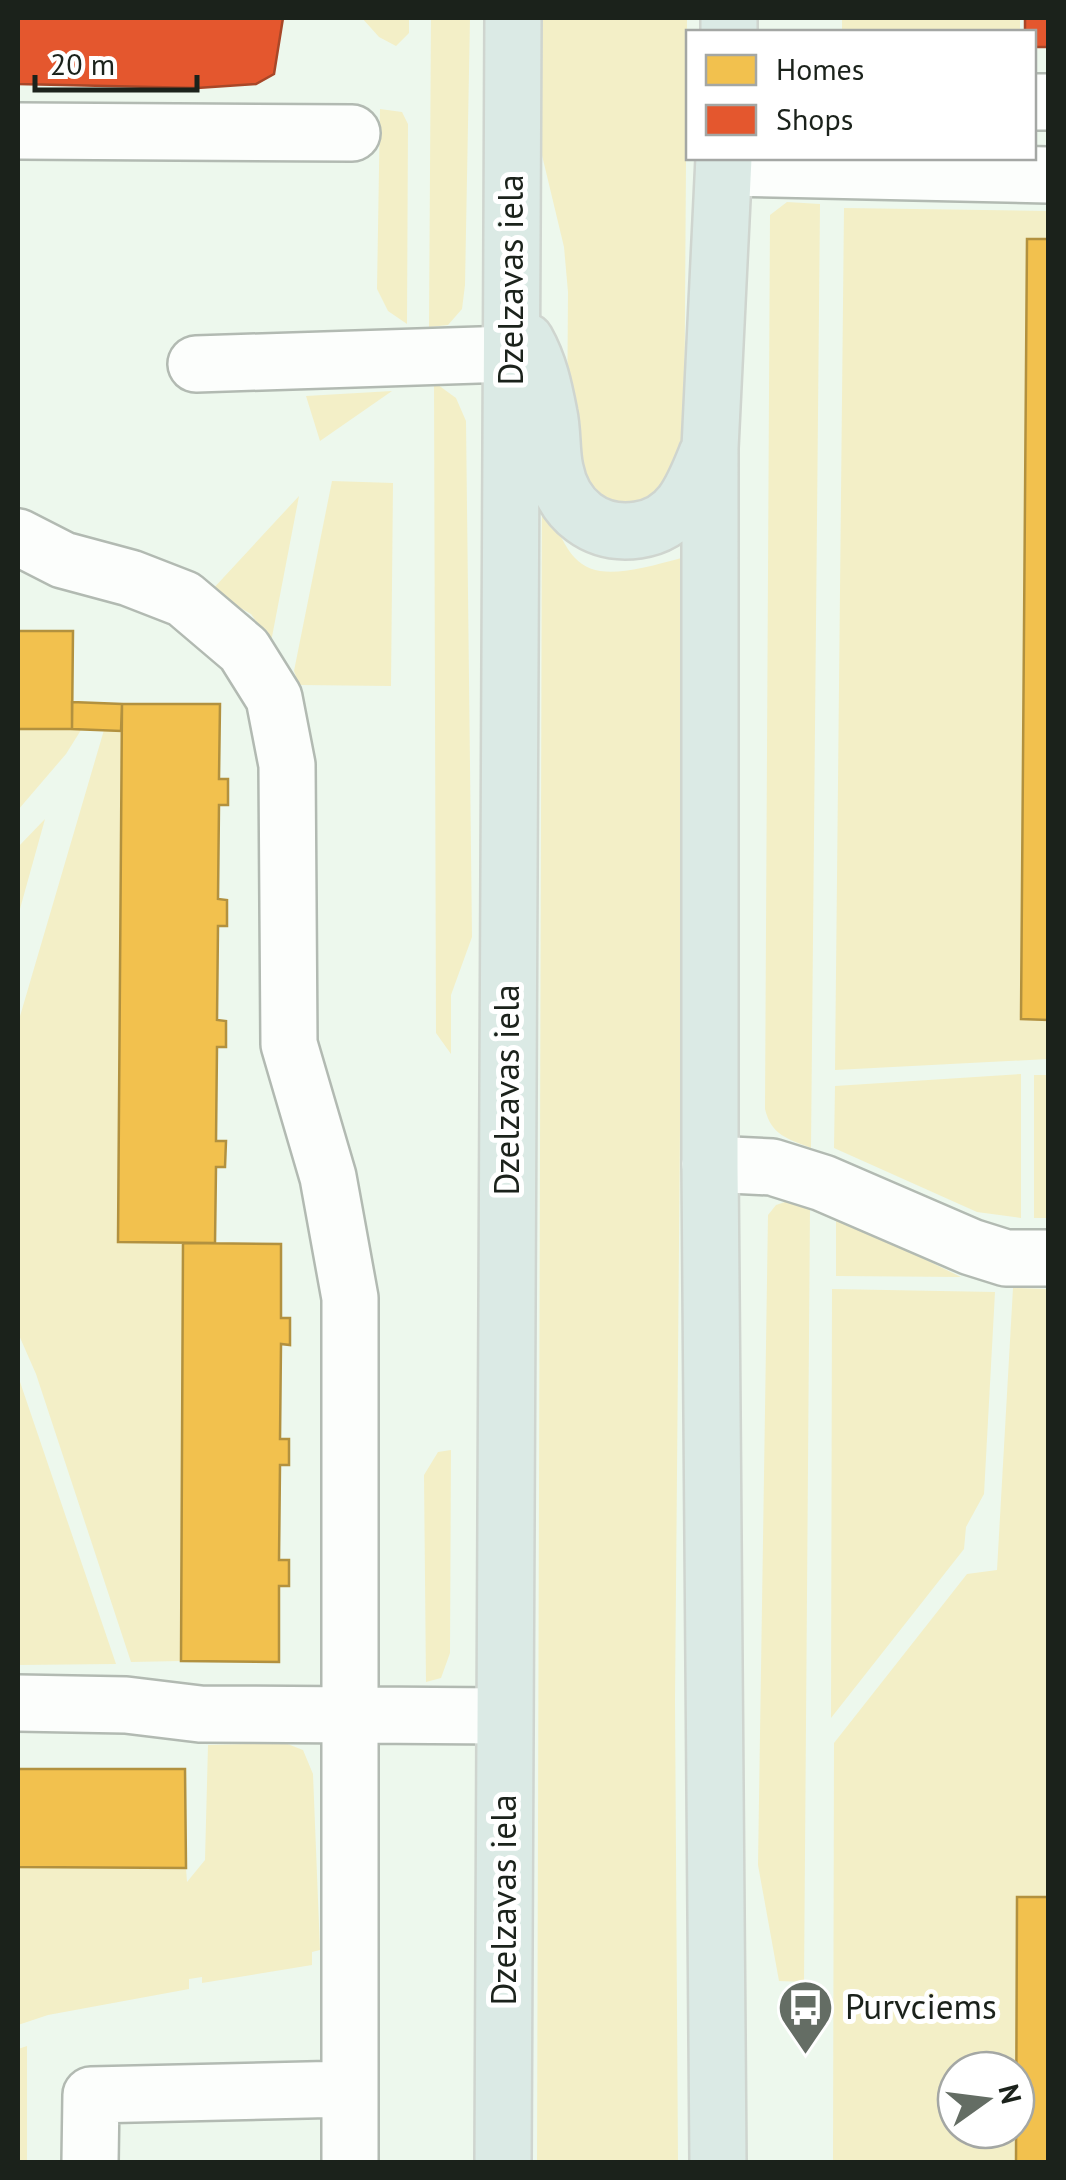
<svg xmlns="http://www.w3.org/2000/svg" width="1066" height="2180" font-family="'PT Sans',sans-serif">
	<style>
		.green { fill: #f3efc7 }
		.homes { fill: #f2c14e; stroke: #b2913f; stroke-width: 2.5 }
		.shops { fill: #e4572e; stroke: #a84728; stroke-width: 2.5 }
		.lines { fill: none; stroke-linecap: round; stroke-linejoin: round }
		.minor-casing { stroke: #b2bab2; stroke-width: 60 }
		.major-casing { stroke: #cfd5cf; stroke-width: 60 }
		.minor { stroke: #fcfefc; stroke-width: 55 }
		.major { stroke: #dbeae5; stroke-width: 55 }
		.labels { text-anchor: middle; stroke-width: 10; stroke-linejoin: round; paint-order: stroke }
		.street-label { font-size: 35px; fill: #1b221b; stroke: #fff }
		.poi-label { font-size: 35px; fill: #1b221b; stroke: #fff; text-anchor: start }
	</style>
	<rect width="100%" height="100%" fill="#edf8ed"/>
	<path class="green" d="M 362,18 L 409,18 L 409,33 L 396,46 L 379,37 Z
		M 431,18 L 470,18 L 465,285 L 462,309 L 448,325 L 429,327 Z
		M 541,18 L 687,18 L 684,457 L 666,494 L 628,511 L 588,496 L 567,434 L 568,292 L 564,247 L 541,151 Z
		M 842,18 L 1020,18 L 1020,32 L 842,30 Z
		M 380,109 L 402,112 L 408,124 L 407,324 L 388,311 L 377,289 Z
		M 787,202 L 820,204 L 811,1148 C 788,1139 771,1135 765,1109 L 770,215 Z
		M 844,208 L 1048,211 L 1048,239 L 1028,239 L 1021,1019 L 1048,1020 L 1048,1059 L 835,1070 Z
		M 434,382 L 456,398 L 466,421 L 472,937 L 451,995 L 451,1054 L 436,1033 Z
		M 392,391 L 320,441 L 306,396 Z
		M 332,481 L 393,483 L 391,686 L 299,685 L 294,671 Z
		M 542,482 C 570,582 588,584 685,557 L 675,1702 L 678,2162 L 537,2162 Z
		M 299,496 L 271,642 L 251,614 L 211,591 Z
		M 18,729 L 81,730 L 66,754 L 18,810 Z
		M 104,730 L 121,731 L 118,1242 L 183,1243 L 181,1661 L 131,1662 L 36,1374 L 18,1333 L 18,1023 Z
		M 45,819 L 18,916 L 18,847 Z
		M 1021,1074 L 1021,1218 L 977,1212 L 834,1148 L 835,1086 Z
		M 1034,1075 L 1048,1075 L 1048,1218 L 1034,1218 Z
		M 788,1201 L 801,1201 L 810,1208 L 804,1982 L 779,1981 L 758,1865 L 768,1215 L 776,1205 Z
		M 836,1216 L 961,1277 L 836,1276 Z
		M 1013,1288 L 1048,1289 L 1048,1897 L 1017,1898 L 1016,2100 L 1016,2070 L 956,2070 L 956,2130 L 1016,2130 L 1016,2162 L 833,2162 L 834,1743 L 967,1574 L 997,1570 Z
		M 832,1289 L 995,1292 L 984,1494 L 966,1527 L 964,1549 L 831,1718 Z
		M 18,1376 L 116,1664 L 18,1665 Z
		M 451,1450 L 450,1653 L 441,1678 L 426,1682 L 424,1475 L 438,1452 Z
		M 285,1743 L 303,1750 L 313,1774 L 320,1950 L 312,1952 L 312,1965 L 202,1983 L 202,1977 L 189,1979 L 189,1989 L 48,2015 L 18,2025 L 18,1867 L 186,1868 L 187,1882 L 205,1860 L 208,1745 Z
		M 27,2046 L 27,2162 L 18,2162 L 18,2049 Z"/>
	<path class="homes" d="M 1027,239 L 1048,239 L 1048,1020 L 1021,1019 Z
		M 18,631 L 73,631 L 72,729 L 18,729 Z
		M 72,702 L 122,704 L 121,731 L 72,729 Z
		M 122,704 L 220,704 L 219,779 L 228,779 L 228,805 L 219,805 L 218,899 L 227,900 L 227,926 L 218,926 L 217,1020 L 226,1021 L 226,1047 L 217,1047 L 216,1141 L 226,1141 L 225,1167 L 216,1167 L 215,1243 L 118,1242 Z
		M 183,1243 L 281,1244 L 281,1318 L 290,1318 L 290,1345 L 281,1344 L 280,1439 L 289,1439 L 289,1465 L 280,1465 L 279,1560 L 289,1560 L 289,1586 L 279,1586 L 279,1662 L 181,1661 Z
		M 18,1769 L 185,1769 L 186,1868 L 18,1867 Z
		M 1017,1897 L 1048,1897 L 1048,2162 L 1016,2162 Z"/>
	<path class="shops" d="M 18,18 L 283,18 L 274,74 L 256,84 L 197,88 L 18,84 Z
		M 1025,18 L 1048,18 L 1048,47 L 1034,47 L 1034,32 L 1025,32 Z"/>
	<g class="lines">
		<defs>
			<path id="minor" d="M 1034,102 L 1048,102
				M 18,131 L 352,133
				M 724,168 L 1048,175
				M 196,364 L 511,354
				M 18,537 L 63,560 L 130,578 L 184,599 L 244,650 L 274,698 L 287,765 L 289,1044 L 328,1177 L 350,1298 L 350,2162
				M 710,1164 L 772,1167 L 823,1183 L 971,1247 L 1006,1258 L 1048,1258
				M 18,1703 L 126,1705 L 200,1714 L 504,1716
				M 90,2162 L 91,2095 L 349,2089"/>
			<path id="major" d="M 729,18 L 729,32
				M 526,341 C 539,364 544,388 549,414 C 553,432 551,451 555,469 C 563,511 596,536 638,530 C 680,524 693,489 707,454
				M 503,2162 L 513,18
				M 718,2162 L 710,1164 L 710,448 L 724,158"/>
		</defs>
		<use href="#minor" class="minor-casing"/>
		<use href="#major" class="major-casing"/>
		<use href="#minor" class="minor"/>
		<use href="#major" class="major"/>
	</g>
	<defs>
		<symbol id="bus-pin" viewBox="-11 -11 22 30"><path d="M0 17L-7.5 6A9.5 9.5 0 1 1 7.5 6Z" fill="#646d64" stroke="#fff"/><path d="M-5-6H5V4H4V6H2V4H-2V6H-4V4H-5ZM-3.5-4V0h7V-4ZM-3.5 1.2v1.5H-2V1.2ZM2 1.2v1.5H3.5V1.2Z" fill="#fff"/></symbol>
	</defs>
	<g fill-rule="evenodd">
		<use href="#bus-pin" x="774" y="1976" width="63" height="86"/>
	</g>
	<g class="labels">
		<g class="street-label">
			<text transform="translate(511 280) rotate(-90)" y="12">Dzelzavas iela</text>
			<text transform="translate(507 1090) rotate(-90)" y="12">Dzelzavas iela</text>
			<text transform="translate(504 1900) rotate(-90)" y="12">Dzelzavas iela</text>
		</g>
		<g class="poi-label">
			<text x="845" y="2019">Purvciems</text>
		</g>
	</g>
	<rect width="1066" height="2180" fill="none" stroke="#1b221b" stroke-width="40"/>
	<rect x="686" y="30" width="350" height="130" fill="#ffffff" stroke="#a4a7a4" stroke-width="2.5"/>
	<rect x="706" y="55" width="50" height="30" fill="#f2c14e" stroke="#a4a7a4" stroke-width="2.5"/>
	<text x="776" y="80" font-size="30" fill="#1b221b">Homes</text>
	<rect x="706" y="105" width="50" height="30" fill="#e4572e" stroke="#a4a7a4" stroke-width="2.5"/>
	<text x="776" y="130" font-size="30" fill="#1b221b">Shops</text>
	<g transform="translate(986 2100) rotate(76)"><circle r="48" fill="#ffffff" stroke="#a4a7a4" stroke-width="2.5"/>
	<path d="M0-8L18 38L0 25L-18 38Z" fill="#646d64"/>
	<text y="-15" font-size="28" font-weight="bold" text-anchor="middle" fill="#1b221b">N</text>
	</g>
	<path d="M35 75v15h162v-15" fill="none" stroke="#1b221b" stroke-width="5"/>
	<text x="50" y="75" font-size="30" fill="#1b221b" stroke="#ffffff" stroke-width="8" paint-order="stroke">20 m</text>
</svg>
